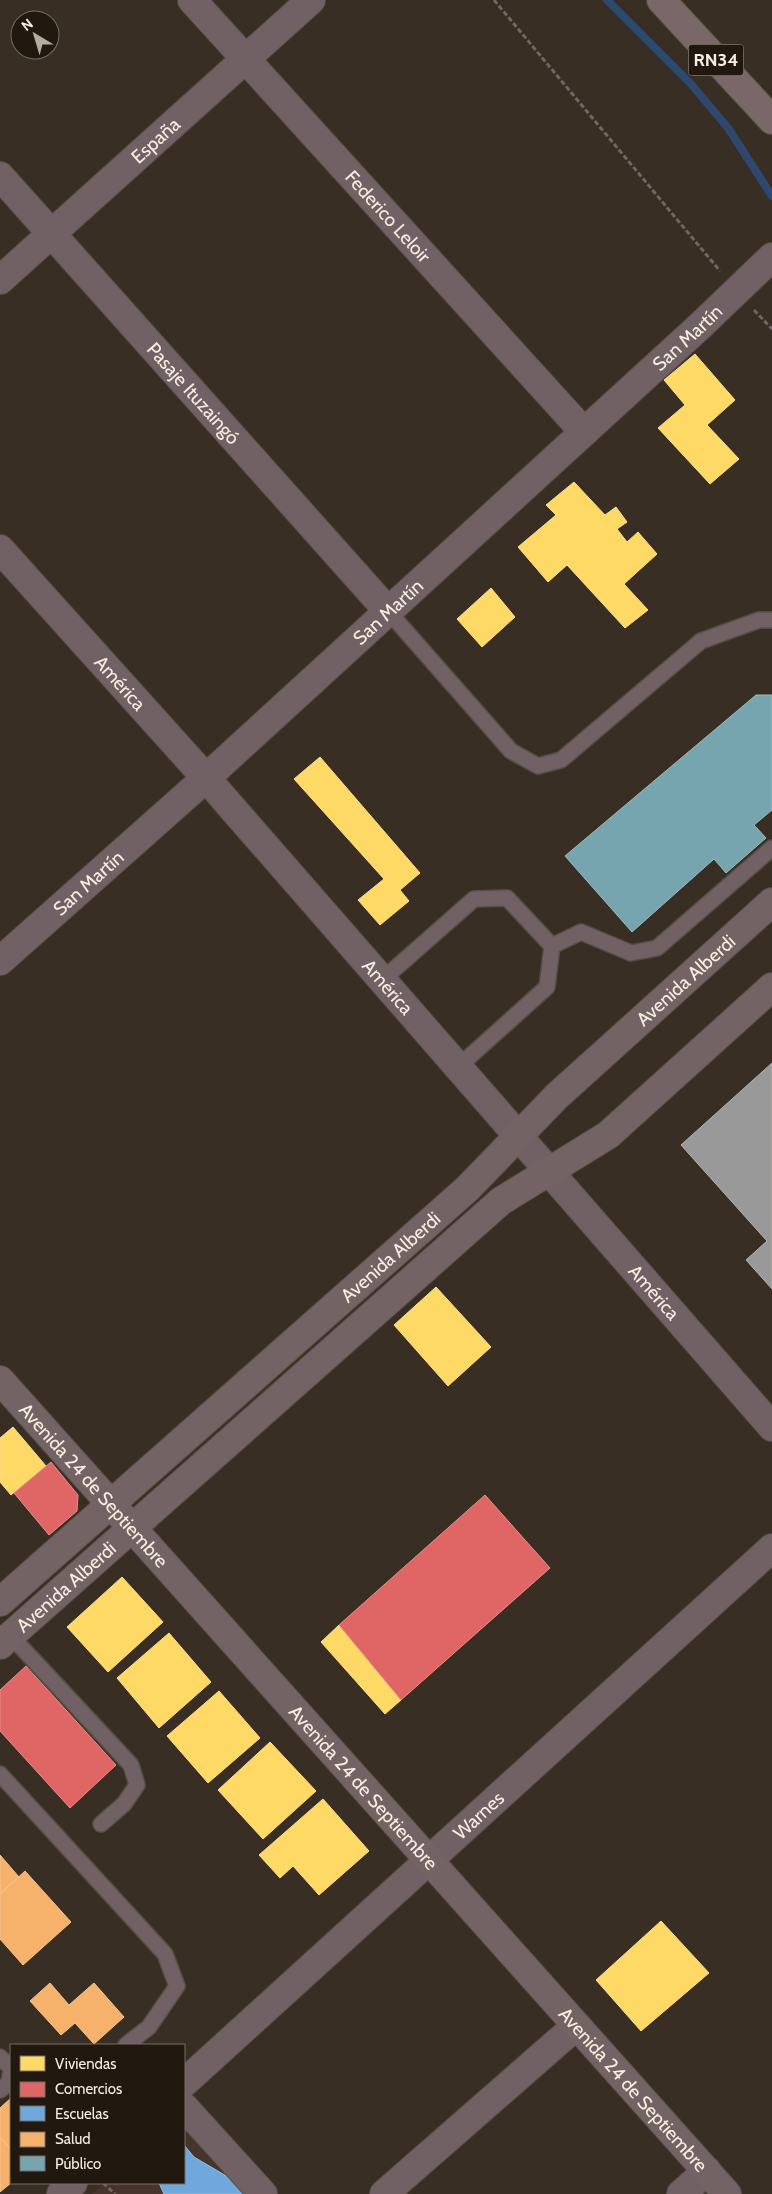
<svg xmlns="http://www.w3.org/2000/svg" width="772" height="2194" font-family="Cabin,sans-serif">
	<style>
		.education { fill: #46342d }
		.homes { fill: #ffd966; stroke: #fddf8b }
		.shops { fill: #e06666; stroke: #e88f8b }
		.schools { fill: #6fa8dc; stroke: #98bdde }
		.health { fill: #f6b26b; stroke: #f7c48f }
		.public { fill: #76a5af; stroke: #9dbbbe }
		.industry { fill: #999; stroke: #b6b2af }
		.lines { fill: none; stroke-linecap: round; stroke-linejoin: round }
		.stream { stroke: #2e496f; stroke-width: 8 }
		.service-casing { stroke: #554d43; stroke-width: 18 }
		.minor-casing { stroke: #554d43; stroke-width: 30 }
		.tertiary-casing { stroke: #554d43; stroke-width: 30 }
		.secondary-casing { stroke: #554d43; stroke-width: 30 }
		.trunk-casing { stroke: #554d43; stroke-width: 30 }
		.path { stroke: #726664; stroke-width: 3; stroke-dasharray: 5 2.5; stroke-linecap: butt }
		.service { stroke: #716164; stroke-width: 15 }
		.minor { stroke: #716164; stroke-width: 28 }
		.tertiary { stroke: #716164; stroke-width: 28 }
		.secondary { stroke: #746364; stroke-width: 28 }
		.trunk { stroke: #7a6768; stroke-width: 28 }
		.labels { text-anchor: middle; stroke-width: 5; stroke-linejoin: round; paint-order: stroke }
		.shield { fill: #211910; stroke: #b8aea3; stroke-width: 1 }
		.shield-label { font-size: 18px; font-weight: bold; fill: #f9eee2 }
		.street-label { font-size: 19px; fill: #f9eee2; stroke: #211910 }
	</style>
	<rect width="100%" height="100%" fill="#382e23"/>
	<path class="education" d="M 184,2114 L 256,2194 L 92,2194 L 104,2183 L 184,2183 Z"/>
	<path class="homes" d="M 695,354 L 735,400 L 707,425 L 739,459 L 710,484 L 658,428 L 685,405 L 664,380 Z
		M 574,482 L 605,515 L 616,507 L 627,522 L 617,529 L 627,542 L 638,532 L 657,554 L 624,584 L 648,610 L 625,628 L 567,565 L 548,582 L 518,547 L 556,515 L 546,505 Z
		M 491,588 L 515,617 L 482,647 L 457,619 Z
		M 320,757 L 420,873 L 400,890 L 409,901 L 380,925 L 358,900 L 384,879 L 294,779 Z
		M 436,1287 L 491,1347 L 448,1386 L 394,1325 Z
		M 13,1427 L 46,1466 L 11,1495 L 0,1482 L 0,1438 Z
		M 122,1577 L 163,1622 L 108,1672 L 67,1627 Z
		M 339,1625 L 401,1700 L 385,1714 L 321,1642 Z
		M 169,1633 L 211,1682 L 159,1728 L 117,1678 Z
		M 219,1691 L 260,1738 L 208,1783 L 167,1736 Z
		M 270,1742 L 316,1791 L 263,1839 L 218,1790 Z
		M 323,1799 L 369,1851 L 319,1895 L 293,1866 L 280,1878 L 259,1855 Z
		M 661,1921 L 709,1973 L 641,2031 L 596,1980 Z"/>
	<path class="shops" d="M 51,1462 L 78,1495 L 77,1511 L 49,1535 L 14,1493 Z
		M 485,1495 L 550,1568 L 401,1700 L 339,1625 Z
		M 26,1666 L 116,1765 L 70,1808 L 0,1731 L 0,1690 Z"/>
	<path class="schools" d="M 184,2145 L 194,2157 L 252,2191 L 251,2194 L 164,2194 L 159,2183 L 184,2183 Z"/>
	<path class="health" d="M 0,1855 L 19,1877 L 0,1894 Z
		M 25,1871 L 71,1922 L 23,1965 L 0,1939 L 0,1894 Z
		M 50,1983 L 69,2005 L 94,1983 L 124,2017 L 94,2044 L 75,2023 L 61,2035 L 30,2001 Z
		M 11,2098 L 11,2150 L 0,2137 L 0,2108 Z
		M 0,2137 L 11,2150 L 11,2183 L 0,2192 Z"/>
	<path class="public" d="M 756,695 L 772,695 L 772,810 L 754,825 L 766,838 L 726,873 L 714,859 L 632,932 L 565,856 Z"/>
	<path class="industry" d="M 772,1063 L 772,1289 L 746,1260 L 767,1241 L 681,1145 Z"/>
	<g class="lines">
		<path class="stream" d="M 607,0 L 691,84 L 728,128 L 772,196"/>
		<defs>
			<path id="service" d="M 388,611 L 511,751 L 538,766 L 561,760 L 701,641 L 759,620 L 772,620
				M 382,980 L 474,899 L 507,898 L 552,946 L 581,932 L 631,953 L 657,948 L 772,848
				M 458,1067 L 547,987 L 552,946
				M 11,1636 L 131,1765 L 137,1785 L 124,1804 L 101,1824
				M 0,1774 L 165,1954 L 177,1986 L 149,2027 L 126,2045
				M 0,2057 L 11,2068
				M 0,2090 L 9,2083 L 11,2069"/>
			<g id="minor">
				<path id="s1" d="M 192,0 L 584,432"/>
				<path id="s2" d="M 0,176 L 388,611"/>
				<path id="s3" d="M 0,280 L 311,0"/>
				<path id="s4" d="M 0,549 L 206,778 L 772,1427"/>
				<path id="s5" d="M 184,2083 L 772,1548"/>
				<path d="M 184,2107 L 263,2194"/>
				<path d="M 61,2194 L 73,2183"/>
				<path d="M 384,2194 L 576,2026"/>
				<path d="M 681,2194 L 707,2171"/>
			</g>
			<g id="tertiary">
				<path id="s6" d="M 0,961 L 206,778 L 700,326 L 772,257"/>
			</g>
			<g id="secondary">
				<path id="s7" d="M 0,1380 L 727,2194"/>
				<path id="s8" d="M 0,1602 L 467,1189 L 557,1096 L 772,902"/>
				<path id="s9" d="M 0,1645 L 501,1201 L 608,1135 L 772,987"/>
			</g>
			<path id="trunk" d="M 661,0 L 772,120"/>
		</defs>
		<use href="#service" class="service-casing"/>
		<use href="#minor" class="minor-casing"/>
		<use href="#tertiary" class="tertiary-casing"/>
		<use href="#secondary" class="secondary-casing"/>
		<use href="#trunk" class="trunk-casing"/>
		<path class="path" d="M 494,0 L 720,271
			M 754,310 L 772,329
			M 103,2183 L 115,2194"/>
		<use href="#service" class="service"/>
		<use href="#minor" class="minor"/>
		<use href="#tertiary" class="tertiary"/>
		<use href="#secondary" class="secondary"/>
		<use href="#trunk" class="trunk"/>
	</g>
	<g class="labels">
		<rect class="shield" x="688.5" y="44.5" width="55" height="31" rx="4"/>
		<g class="shield-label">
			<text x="716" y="66">RN34</text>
		</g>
		<g class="street-label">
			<text dy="7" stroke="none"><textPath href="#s3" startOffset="209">España</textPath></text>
			<text dy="7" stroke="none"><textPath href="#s1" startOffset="292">Federico Leloir</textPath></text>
			<text dy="7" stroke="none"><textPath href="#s6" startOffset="928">San Martín</textPath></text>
			<text dy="7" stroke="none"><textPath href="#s2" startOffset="291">Pasaje Ituzaingó</textPath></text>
			<text dy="7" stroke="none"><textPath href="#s6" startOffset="522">San Martín</textPath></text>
			<text dy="7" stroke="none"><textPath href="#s4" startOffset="180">América</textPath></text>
			<text dy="7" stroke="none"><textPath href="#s6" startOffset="118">San Martín</textPath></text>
			<text dy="7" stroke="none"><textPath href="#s8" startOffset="926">Avenida Alberdi</textPath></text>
			<text dy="7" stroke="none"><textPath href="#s4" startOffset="585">América</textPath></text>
			<text dy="7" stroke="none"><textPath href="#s8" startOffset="521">Avenida Alberdi</textPath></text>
			<text dy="7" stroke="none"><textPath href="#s4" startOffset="990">América</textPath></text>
			<text dy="7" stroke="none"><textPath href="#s7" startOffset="141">Avenida 24 de Septiembre</textPath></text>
			<text dy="7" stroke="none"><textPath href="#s9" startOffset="88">Avenida Alberdi</textPath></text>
			<text dy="7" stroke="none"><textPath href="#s7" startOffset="546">Avenida 24 de Septiembre</textPath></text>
			<text dy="7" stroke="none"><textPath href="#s5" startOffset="398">Warnes</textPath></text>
			<text dy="7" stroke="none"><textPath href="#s7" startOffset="951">Avenida 24 de Septiembre</textPath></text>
		</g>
	</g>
	<rect x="10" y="2044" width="175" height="140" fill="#211910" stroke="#776e64"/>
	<rect x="20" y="2056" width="25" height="15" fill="#ffd966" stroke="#776e64"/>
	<text x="55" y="2069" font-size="15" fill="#f9eee2">Viviendas</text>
	<rect x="20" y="2082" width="25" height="15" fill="#e06666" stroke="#776e64"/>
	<text x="55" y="2094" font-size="15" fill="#f9eee2">Comercios</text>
	<rect x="20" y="2106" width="25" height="15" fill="#6fa8dc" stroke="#776e64"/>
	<text x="55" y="2119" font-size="15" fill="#f9eee2">Escuelas</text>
	<rect x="20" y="2132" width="25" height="15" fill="#f6b26b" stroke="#776e64"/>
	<text x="55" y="2144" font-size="15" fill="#f9eee2">Salud</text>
	<rect x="20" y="2156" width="25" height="15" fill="#76a5af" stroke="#776e64"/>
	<text x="55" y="2169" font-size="15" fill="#f9eee2">Público</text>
	<g transform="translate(35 35) rotate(322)"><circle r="24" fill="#211910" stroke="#776e64"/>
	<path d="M0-4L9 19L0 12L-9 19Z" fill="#b5ab9f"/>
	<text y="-8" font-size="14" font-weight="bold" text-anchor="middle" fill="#f9eee2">N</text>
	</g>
</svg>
